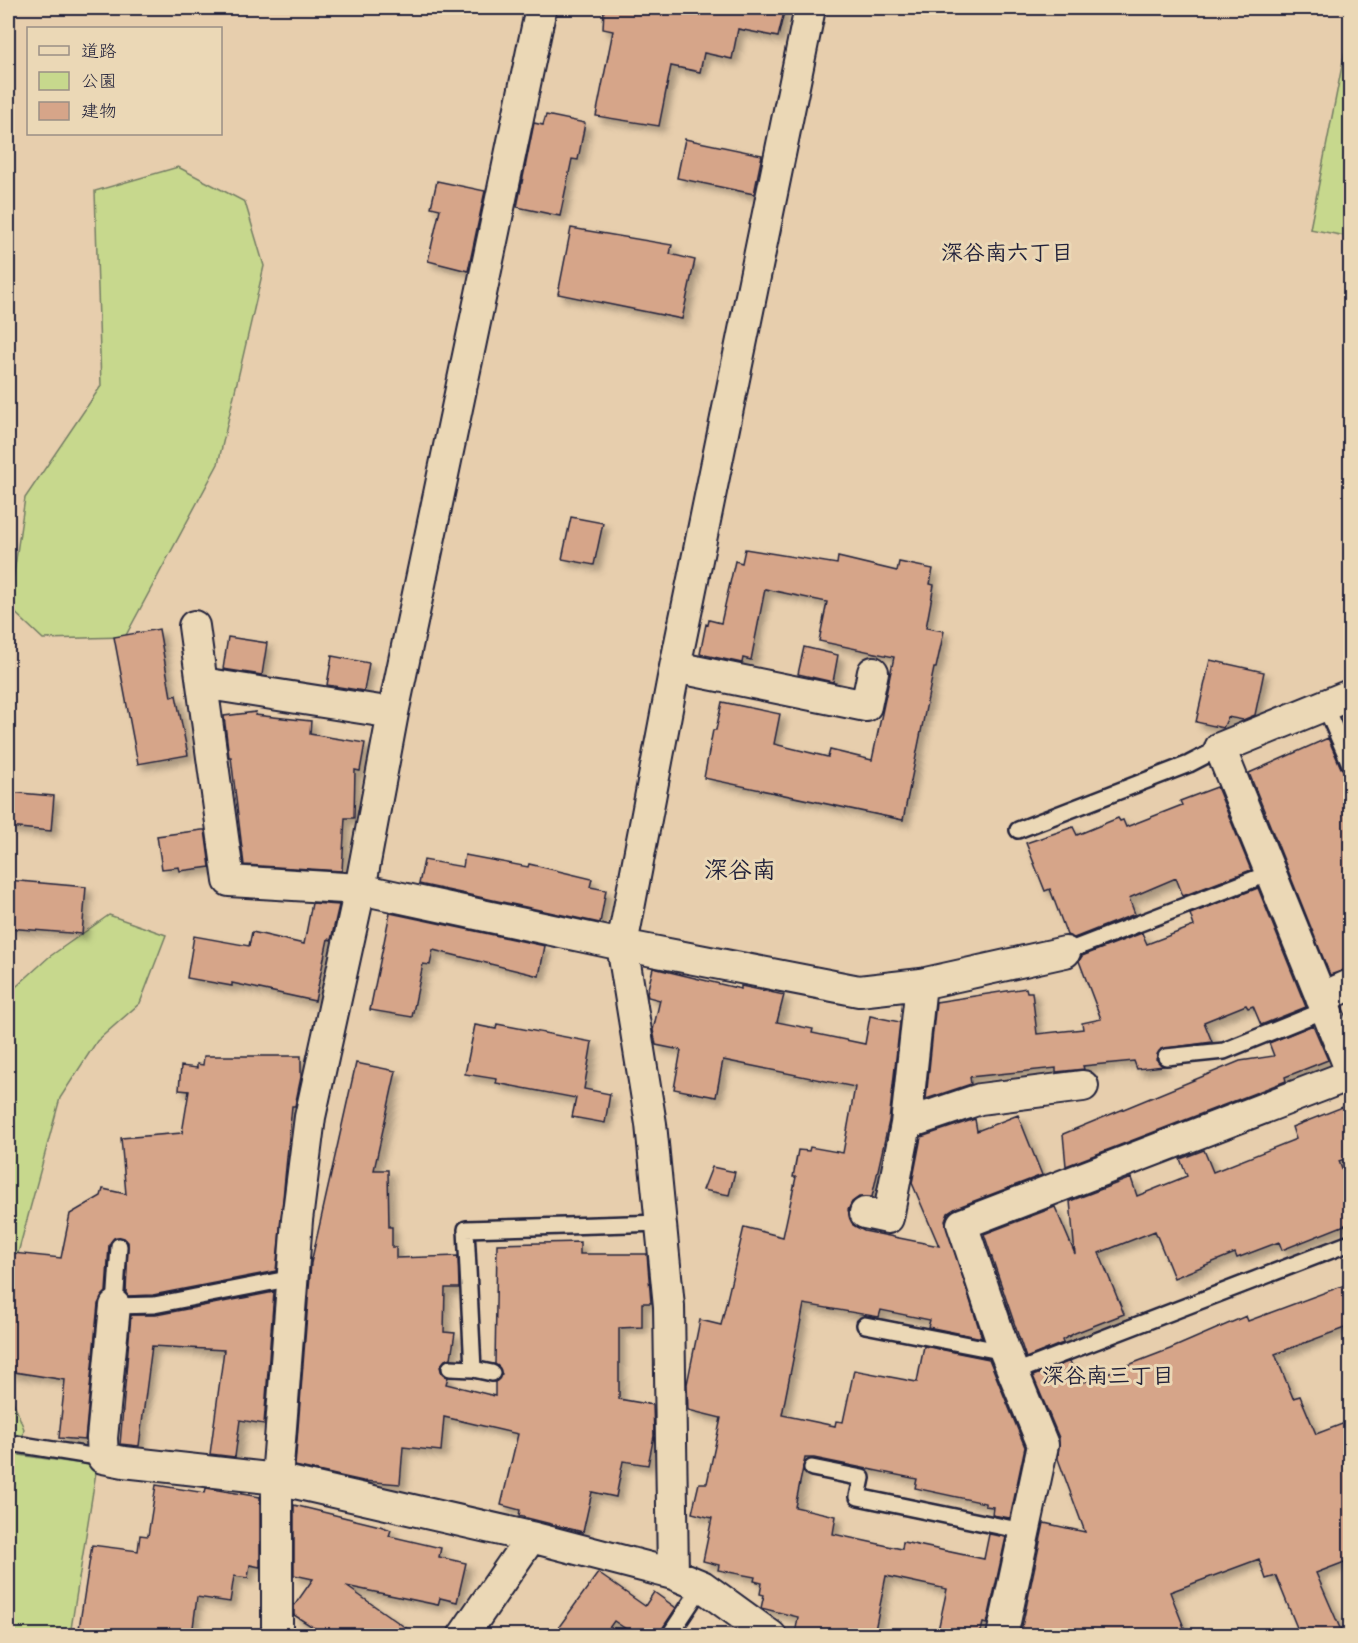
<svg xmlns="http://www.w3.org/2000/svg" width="1358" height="1643" font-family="Mali,'Klee One',sans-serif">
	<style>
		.green { fill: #c7d88d; stroke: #747d64; stroke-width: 1.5 }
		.building { fill: #d6a589; stroke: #22223b; stroke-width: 1.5; filter: url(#shadow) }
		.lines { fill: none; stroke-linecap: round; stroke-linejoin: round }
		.service-casing { stroke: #22223b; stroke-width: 20 }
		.minor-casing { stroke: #22223b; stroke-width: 34 }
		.service { stroke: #ebd8b6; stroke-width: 15 }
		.minor { stroke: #ebd8b6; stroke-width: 30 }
		.labels { text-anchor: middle; stroke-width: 6; stroke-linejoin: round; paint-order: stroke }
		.neighbourhood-label { font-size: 22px; font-weight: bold; fill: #22223b; stroke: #ebd8b6 }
		.quarter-label { font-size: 24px; font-weight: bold; fill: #22223b; stroke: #ebd8b6 }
	</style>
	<defs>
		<filter id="shadow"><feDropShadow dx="5.5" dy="5.5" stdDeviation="3" flood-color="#0004"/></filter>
	</defs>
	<rect width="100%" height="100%" fill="#e7cead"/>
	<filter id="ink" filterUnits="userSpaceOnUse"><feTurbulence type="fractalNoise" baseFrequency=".0167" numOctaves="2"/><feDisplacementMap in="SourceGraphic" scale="12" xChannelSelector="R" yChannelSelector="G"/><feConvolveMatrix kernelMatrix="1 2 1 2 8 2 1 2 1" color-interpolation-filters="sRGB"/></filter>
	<g filter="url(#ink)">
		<path class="green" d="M 1350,25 L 1350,237 L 1310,229 Z
			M 178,167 L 245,202 L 264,266 L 218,464 L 125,637 L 43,639 L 9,607 L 25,498 L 101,386 L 95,191 Z
			M 109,915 L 166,935 L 140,1003 L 97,1041 L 60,1098 L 8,1290 L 8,994 L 49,957 Z
			M 8,1388 L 24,1429 L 20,1455 L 97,1466 L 70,1635 L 8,1635 Z"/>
		<path class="building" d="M 604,8 L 785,8 L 778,37 L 738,29 L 732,59 L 704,53 L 700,72 L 671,66 L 659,126 L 596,116 L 613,31 L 603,29 Z
			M 546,115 L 585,123 L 578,160 L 572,159 L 560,216 L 517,207 L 534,123 L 543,125 Z
			M 685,139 L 762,155 L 754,194 L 677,178 Z
			M 437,181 L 485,191 L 468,271 L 428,261 L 440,209 L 431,207 Z
			M 571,228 L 672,245 L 670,254 L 695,260 L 682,319 L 558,294 Z
			M 571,517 L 603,523 L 594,565 L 562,559 Z
			M 745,549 L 837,564 L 838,557 L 897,571 L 899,562 L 933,569 L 930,584 L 934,585 L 926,628 L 944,631 L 936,668 L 934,668 L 903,820 L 704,778 L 713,730 L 716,730 L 722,702 L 780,714 L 774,744 L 828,757 L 830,750 L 872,760 L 894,657 L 819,641 L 827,602 L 765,589 L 751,660 L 743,658 L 742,663 L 700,654 L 706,624 L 708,625 L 709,620 L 721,623 L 735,561 L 742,563 Z
			M 159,629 L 171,697 L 176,695 L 188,755 L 138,764 L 114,637 Z
			M 228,637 L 267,643 L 262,675 L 223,669 Z
			M 804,647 L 838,655 L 833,682 L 798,674 Z
			M 332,656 L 369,663 L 364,691 L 327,685 Z
			M 1210,660 L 1264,672 L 1255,715 L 1243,720 L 1228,717 L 1223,728 L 1196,722 Z
			M 256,712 L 255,715 L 311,721 L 310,734 L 365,743 L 360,771 L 355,770 L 354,818 L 345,818 L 342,871 L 244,865 L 231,757 L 229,757 L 224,716 Z
			M 1328,738 L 1341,768 L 1350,774 L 1350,968 L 1330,975 L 1249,773 Z
			M 1217,787 L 1251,870 L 1183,896 L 1176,878 L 1129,898 L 1135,914 L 1074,938 L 1067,935 L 1050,889 L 1045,891 L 1026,843 L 1073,827 L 1077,835 L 1118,818 L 1120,821 L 1123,820 L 1126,827 L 1182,805 L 1180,801 Z
			M 8,792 L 54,796 L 51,831 L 8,827 Z
			M 202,830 L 205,830 L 210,867 L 180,871 L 179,867 L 162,869 L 157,836 Z
			M 465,855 L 528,867 L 529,864 L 592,879 L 590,887 L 606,890 L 600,923 L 419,884 L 424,860 L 463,867 Z
			M 8,880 L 86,887 L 82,934 L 8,928 Z
			M 1258,888 L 1306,1007 L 1261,1025 L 1253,1006 L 1248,1008 L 1246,1005 L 1204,1022 L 1212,1042 L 1161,1049 L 1156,1059 L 1164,1066 L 1137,1069 L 1134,1061 L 1083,1066 L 1084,1069 L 1056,1072 L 1056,1068 L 970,1077 L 971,1084 L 926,1099 L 936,1002 L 1026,988 L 1027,992 L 1032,992 L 1037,1034 L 1083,1029 L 1082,1023 L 1101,1019 L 1079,961 L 1082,956 L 1142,933 L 1147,944 L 1194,926 L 1190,914 Z
			M 312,903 L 339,905 L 331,940 L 328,939 L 315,1001 L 232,983 L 232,986 L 187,978 L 194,936 L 249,946 L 252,932 L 304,944 Z
			M 390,913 L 545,946 L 539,976 L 433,950 L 430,965 L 423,964 L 412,1017 L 370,1010 Z
			M 653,968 L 741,989 L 741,986 L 784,995 L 777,1022 L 813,1029 L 812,1033 L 865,1044 L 870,1016 L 900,1022 L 889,1121 L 872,1197 L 859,1197 L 852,1202 L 848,1210 L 853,1225 L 864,1231 L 939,1246 L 912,1183 L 921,1137 L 975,1119 L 977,1131 L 1018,1115 L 1042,1175 L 956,1208 L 948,1213 L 945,1221 L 982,1338 L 928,1327 L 930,1320 L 881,1310 L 879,1317 L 804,1304 L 782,1415 L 835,1426 L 836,1421 L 843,1422 L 854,1370 L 917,1382 L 924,1346 L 989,1359 L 1025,1447 L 1010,1518 L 992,1515 L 993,1507 L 985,1506 L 985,1503 L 915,1488 L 917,1479 L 814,1458 L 805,1458 L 795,1507 L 836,1516 L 833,1534 L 902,1549 L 903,1542 L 984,1559 L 989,1534 L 1006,1537 L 987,1624 L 983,1623 L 980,1635 L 937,1635 L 947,1589 L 886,1576 L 874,1635 L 795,1635 L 798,1617 L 761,1608 L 764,1595 L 760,1594 L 762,1583 L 754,1581 L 755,1577 L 718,1570 L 719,1565 L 703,1561 L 712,1518 L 692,1513 L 699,1483 L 707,1483 L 721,1418 L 688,1410 L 687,1384 L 700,1320 L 721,1325 L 744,1227 L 783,1237 L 796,1177 L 793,1177 L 798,1150 L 809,1151 L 810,1147 L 843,1153 L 855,1087 L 723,1060 L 716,1097 L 674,1089 L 681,1050 L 656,1045 L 653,1030 L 660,1000 L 648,997 L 647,993 Z
			M 497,1024 L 592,1042 L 584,1089 L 610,1094 L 605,1123 L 572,1117 L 576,1098 L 496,1083 L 497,1079 L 465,1074 L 475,1025 L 496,1029 Z
			M 1313,1025 L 1328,1060 L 1285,1077 L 1286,1081 L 1066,1166 L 1063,1134 L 1240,1061 L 1274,1056 L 1269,1043 Z
			M 204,1056 L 301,1056 L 301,1077 L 295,1106 L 292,1106 L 276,1271 L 153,1295 L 128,1296 L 126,1293 L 128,1242 L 124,1238 L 114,1238 L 109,1245 L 106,1292 L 98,1304 L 85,1440 L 59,1438 L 65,1380 L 8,1371 L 8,1308 L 13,1253 L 61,1258 L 70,1214 L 101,1196 L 103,1189 L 126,1194 L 121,1138 L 182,1133 L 189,1091 L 179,1090 L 181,1066 L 197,1068 L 197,1064 L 203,1065 Z
			M 356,1063 L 396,1071 L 374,1170 L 388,1170 L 389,1227 L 392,1227 L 392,1247 L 396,1247 L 396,1258 L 458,1256 L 459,1288 L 445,1288 L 444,1332 L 455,1333 L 451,1358 L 445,1360 L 440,1367 L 442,1373 L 448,1377 L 446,1384 L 495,1396 L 495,1382 L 502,1374 L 495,1364 L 497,1244 L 580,1242 L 580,1254 L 647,1254 L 651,1303 L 642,1303 L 642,1327 L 619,1328 L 619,1399 L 653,1405 L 654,1436 L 648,1465 L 623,1461 L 616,1497 L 592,1492 L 583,1532 L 519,1516 L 520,1510 L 501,1505 L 518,1434 L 444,1417 L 441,1451 L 403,1447 L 400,1484 L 363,1481 L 295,1466 L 311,1263 Z
			M 1350,1104 L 1350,1157 L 1339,1161 L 1350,1192 L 1350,1223 L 1282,1250 L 1279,1242 L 1237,1258 L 1235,1253 L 1174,1278 L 1155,1231 L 1099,1253 L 1124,1314 L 1075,1333 L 1062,1340 L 1063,1343 L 1026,1358 L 984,1234 L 1055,1207 L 1075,1254 L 1070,1201 L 1131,1178 L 1137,1196 L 1187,1176 L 1180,1159 L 1204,1150 L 1213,1172 L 1296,1139 L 1292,1127 Z
			M 712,1167 L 735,1172 L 729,1195 L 703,1190 Z
			M 1350,1283 L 1350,1326 L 1275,1354 L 1293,1398 L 1300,1396 L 1316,1434 L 1350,1421 L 1350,1560 L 1316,1573 L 1343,1635 L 1300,1635 L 1276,1576 L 1266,1579 L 1259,1559 L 1170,1592 L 1187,1635 L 1040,1635 L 1021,1631 L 1044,1523 L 1085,1532 L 1058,1459 L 1059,1438 L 1033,1376 L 1070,1361 L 1079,1384 L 1170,1349 L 1246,1316 L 1248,1321 Z
			M 274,1292 L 264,1424 L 240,1420 L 235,1457 L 210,1454 L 224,1350 L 152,1346 L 139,1446 L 120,1444 L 131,1315 L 156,1315 Z
			M 156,1485 L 205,1493 L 206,1488 L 260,1497 L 260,1567 L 250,1565 L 248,1578 L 234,1576 L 230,1602 L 197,1597 L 192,1635 L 78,1635 L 92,1545 L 138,1551 L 140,1535 L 148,1536 Z
			M 294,1505 L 380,1526 L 391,1530 L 389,1536 L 441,1548 L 439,1557 L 466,1563 L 457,1602 L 440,1598 L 438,1605 L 346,1586 L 416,1635 L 325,1635 L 294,1615 L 294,1606 L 313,1579 L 294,1575 Z
			M 598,1573 L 645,1606 L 654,1592 L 676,1608 L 658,1635 L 635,1635 L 614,1621 L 604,1635 L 553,1635 Z"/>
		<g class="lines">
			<defs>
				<path id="service" d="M 1325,706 L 1350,764
					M 1018,830 L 1189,764 L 1220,748
					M 1065,952 L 1270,873
					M 1166,1057 L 1224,1051 L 1325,1010
					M 119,1246 L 115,1306 L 154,1305 L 293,1278
					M 865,1325 L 1005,1352
					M 450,1368 L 473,1369 L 492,1373
					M 473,1369 L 466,1229 L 661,1223
					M 1013,1373 L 1350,1243
					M 17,1444 L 103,1458
					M 812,1468 L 862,1478 L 858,1497 L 1023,1531
					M 669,1636 L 702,1586"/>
				<path id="minor" d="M 194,626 L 229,881 L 360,889 L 622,945 L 859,991 L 921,984 L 1065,952
					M 675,667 L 866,706 L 873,672
					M 202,683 L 393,713
					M 1350,695 L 1220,748 L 1350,1069
					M 1321,998 L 1350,985
					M 906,1124 L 921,984
					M 865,1213 L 888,1218 L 906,1124 L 980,1099 L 1083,1086
					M 115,1306 L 102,1438 L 103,1458 L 124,1462 L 277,1479 L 531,1537 L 673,1574 L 702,1586 L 771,1636
					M 673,1574 L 669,1306 L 651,1124 L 622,945 L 675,667 L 810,8
					M 277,1636 L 277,1479 L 297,1220 L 310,1117 L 360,889 L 393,713 L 541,8
					M 463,1636 L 531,1537
					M 1002,1636 L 1043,1445 L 1005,1352 L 962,1224 L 1350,1075"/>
			</defs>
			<use href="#service" class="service-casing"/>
			<use href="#minor" class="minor-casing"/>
			<use href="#service" class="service"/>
			<use href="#minor" class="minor"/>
		</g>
	</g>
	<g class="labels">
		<g class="neighbourhood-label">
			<text x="1007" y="260">深谷南六丁目</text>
			<text x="1108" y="1383">深谷南三丁目</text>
		</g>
		<g class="quarter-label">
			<text x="740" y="878">深谷南</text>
		</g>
	</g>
	<rect width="1358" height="1643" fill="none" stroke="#ebd8b6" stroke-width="30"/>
	<rect x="15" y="15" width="1328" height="1613" fill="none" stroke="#22223b" stroke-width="2" filter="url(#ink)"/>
	<rect x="27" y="27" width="195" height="108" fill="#ebd8b6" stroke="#9b8f85" stroke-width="1.5"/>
	<rect x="39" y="46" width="30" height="9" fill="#ebd8b6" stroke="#9b8f85" stroke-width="1.5"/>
	<text x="81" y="57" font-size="18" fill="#22223b">道路</text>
	<rect x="39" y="72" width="30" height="18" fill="#c7d88d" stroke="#9b8f85" stroke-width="1.5"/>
	<text x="81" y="87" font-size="18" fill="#22223b">公園</text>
	<rect x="39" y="102" width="30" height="18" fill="#d6a589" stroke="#9b8f85" stroke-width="1.5"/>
	<text x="81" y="117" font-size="18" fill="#22223b">建物</text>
</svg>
